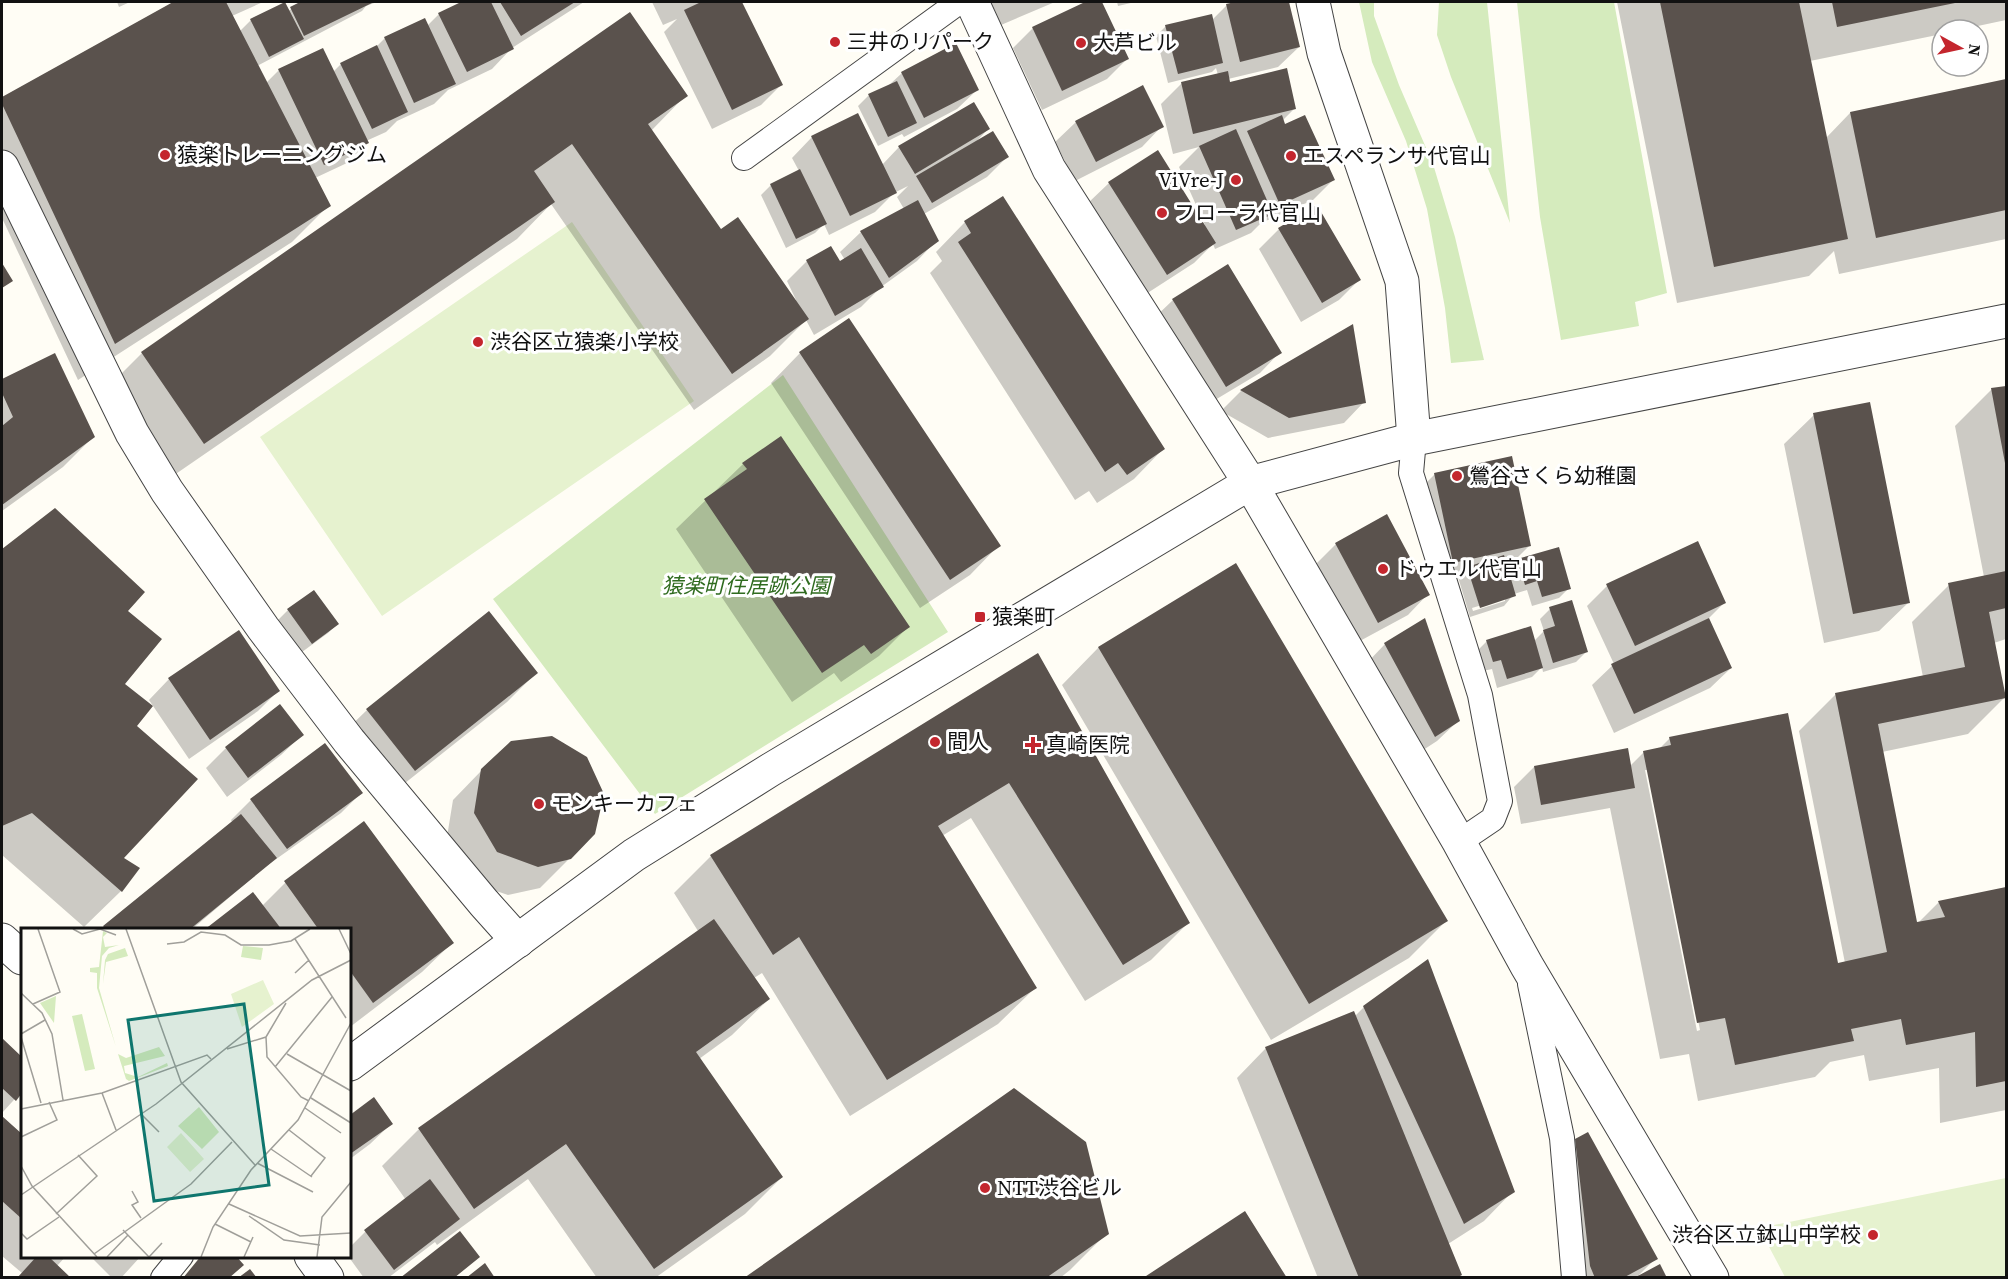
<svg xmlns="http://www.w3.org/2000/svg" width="2008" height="1279" font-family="'Source Serif 4','Noto Sans JP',serif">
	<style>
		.green { fill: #d5ebbd }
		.pitch { fill: #e6f2cf }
		.shadow { fill: #0003; fill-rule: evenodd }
		.building { fill: #5a524d }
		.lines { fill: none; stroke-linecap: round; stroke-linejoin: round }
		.service-casing { stroke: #444; stroke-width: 26 }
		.minor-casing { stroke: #444; stroke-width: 35 }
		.tertiary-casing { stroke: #444; stroke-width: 35 }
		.service { stroke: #fff; stroke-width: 24 }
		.minor { stroke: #fff; stroke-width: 33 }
		.tertiary { stroke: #fff; stroke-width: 33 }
		.poi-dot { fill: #c4262e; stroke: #fff; stroke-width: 2 }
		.labels { text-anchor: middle; stroke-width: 6; stroke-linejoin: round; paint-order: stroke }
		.poi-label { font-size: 21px; fill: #111; stroke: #fff; text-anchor: start }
		.park-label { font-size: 21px; font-style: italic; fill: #2f6b1f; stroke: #fff }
		.inset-road { fill: none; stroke: #a09f9a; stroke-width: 1.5 }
		.view { fill: #0f766e; fill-opacity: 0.15; stroke: #0f766e; stroke-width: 3 }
		.inset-edge { fill: none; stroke: #111; stroke-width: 3 }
	</style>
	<rect width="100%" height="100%" fill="#fffdf5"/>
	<path class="green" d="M 1359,2 L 1374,2 L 1374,16 L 1399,85 L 1433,164 L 1455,237 L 1484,360 L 1451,363 L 1445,308 L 1427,209 L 1406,141 L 1372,62 Z
		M 1439,2 L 1487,2 L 1510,223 L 1451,77 L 1437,35 Z
		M 1517,2 L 1614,2 L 1667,293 L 1635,302 L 1639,326 L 1561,340 L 1540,217 Z
		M 783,375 L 948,632 L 655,814 L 493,599 Z"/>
	<path class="pitch" d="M 572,222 L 694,401 L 382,616 L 260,437 Z
		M 2006,1178 L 2006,1277 L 1785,1277 L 1759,1228 Z"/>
	<path class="shadow" d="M 117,2 L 130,2 L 119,7 Z
		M 176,2 L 263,2 L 232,16 L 240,31 L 251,20 L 288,11 L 303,2 L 377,2 L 366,6 L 362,11 L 257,66 L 266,83 L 279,70 L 333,72 L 341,64 L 375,48 L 385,38 L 427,26 L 439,14 L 465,2 L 489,2 L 490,3 L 492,2 L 584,2 L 512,48 L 492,69 L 448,90 L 434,104 L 397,121 L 386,132 L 366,141 L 367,143 L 347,163 L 315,178 L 329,205 L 292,242 L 78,380 L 2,218 L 2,98 Z
		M 652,2 L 741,2 L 781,85 L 761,105 L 712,129 L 664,32 L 677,19 L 663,25 Z
		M 991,2 L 1055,2 L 1001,25 Z
		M 1089,2 L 1100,2 L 1127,59 L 1107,79 L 1042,110 L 1013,48 L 1033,28 Z
		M 1117,2 L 1135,2 L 1118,6 Z
		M 1241,2 L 1288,2 L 1299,47 L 1278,67 L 1228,79 L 1229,84 L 1295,108 L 1282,121 L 1285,126 L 1333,180 L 1313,200 L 1261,223 L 1251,233 L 1215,249 L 1213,244 L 1194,263 L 1146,294 L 1088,203 L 1109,183 L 1203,226 L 1205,225 L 1179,167 L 1199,147 L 1173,154 L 1161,104 L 1182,83 L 1218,75 L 1216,68 L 1212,72 L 1168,83 L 1156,36 L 1166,26 L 1212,20 L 1227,5 Z
		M 1617,2 L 2006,2 L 2006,20 L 1959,30 L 1942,30 L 1942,34 L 1810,61 L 1826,138 L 1850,113 L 2006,81 L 2006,239 L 1839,274 L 1834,251 L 1809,276 L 1677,303 Z
		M 630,14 L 686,95 L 651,131 L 721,232 L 794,301 L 796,300 L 787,281 L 807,261 L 839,263 L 845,260 L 840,252 L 861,232 L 904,209 L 897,197 L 908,186 L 894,193 L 875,212 L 829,235 L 824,224 L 815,233 L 786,248 L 761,195 L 771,185 L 799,171 L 792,158 L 812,137 L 882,165 L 899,147 L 988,129 L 977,141 L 1007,157 L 987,177 L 924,214 L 937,240 L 917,261 L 881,287 L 861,307 L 814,335 L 806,320 L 770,356 L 694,410 L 551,204 L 517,239 L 167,480 L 105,390 L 142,353 Z
		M 902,73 L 978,89 L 957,109 L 904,137 L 902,134 L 878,146 L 858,106 L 868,96 L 888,86 Z
		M 1076,122 L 1162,126 L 1142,147 L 1075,181 L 1055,142 Z
		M 965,222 L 1163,449 L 1134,479 L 1097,503 L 1089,491 L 1075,500 L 930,273 L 942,261 L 936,252 Z
		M 1279,229 L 1359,280 L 1339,300 L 1301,322 L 1259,249 Z
		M 1227,266 L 1280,352 L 1260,373 L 1205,406 L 1152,320 L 1173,300 Z
		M 849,320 L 999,545 L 970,575 L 920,608 L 771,383 L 800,353 Z
		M 1352,326 L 1364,402 L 1344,423 L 1268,438 L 1221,411 L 1241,391 Z
		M 55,355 L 93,437 L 63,467 L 2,511 L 2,380 Z
		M 2006,388 L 2006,639 L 1994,643 L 2005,697 L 1968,734 L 1882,752 L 1916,925 L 1939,902 L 2006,888 L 2006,1110 L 1940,1123 L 1939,1068 L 1869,1081 L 1864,1055 L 1830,1062 L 1815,1077 L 1698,1101 L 1689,1054 L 1660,1059 L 1610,808 L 1521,824 L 1514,787 L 1534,767 L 1630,766 L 1644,752 L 1659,749 L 1670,738 L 1837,964 L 1845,963 L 1799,731 L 1836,694 L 1923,677 L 1912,622 L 1949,585 L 1984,577 L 1955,426 L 1992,389 ZM 1645,770 L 1648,770 L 1700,1030 L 1697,1031 Z
		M 1814,415 L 1909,602 L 1879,631 L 1824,643 L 1784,444 Z
		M 743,464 L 908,627 L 879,656 L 841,682 L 834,673 L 792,702 L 676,529 Z
		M 1435,474 L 1530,545 L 1514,561 L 1558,548 L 1569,588 L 1559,598 L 1532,606 L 1527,590 L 1514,594 L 1504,606 L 1470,617 L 1458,577 L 1433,582 L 1415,494 ZM 1505,598 L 1505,601 L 1473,611 L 1472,608 Z
		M 55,510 L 126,611 L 123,684 L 135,726 L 122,859 L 138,868 L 121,891 L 84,927 L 2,855 L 2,551 Z
		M 1336,544 L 1428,594 L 1408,615 L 1358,642 L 1316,564 Z
		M 1235,565 L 1446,921 L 1409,958 L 1271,1040 L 1062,685 L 1098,648 Z
		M 1607,586 L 1724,603 L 1708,619 L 1731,668 L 1710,688 L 1614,733 L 1592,685 L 1614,664 L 1587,606 Z
		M 1550,609 L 1586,652 L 1576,662 L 1543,672 L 1542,667 L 1532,677 L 1497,688 L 1492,669 L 1483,671 L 1477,651 L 1487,641 L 1534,641 L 1544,631 L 1540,619 Z
		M 288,610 L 338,623 L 328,633 L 302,652 L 278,620 Z
		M 489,614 L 536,673 L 507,702 L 385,799 L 337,739 L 367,710 Z
		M 238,632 L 278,691 L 258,711 L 189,759 L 149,700 L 169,679 Z
		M 1385,644 L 1458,721 L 1437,741 L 1414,756 L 1365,665 Z
		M 1038,655 L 1188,923 L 1151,960 L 1085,1001 L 971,818 L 942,836 L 1035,988 L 998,1024 L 850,1116 L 762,973 L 754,978 L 769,999 L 732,1035 L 699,1059 L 782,1177 L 745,1214 L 655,1278 L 597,1278 L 528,1179 L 437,1245 L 435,1242 L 388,1278 L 364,1278 L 348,1256 L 350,1247 L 365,1232 L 406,1200 L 382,1166 L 419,1129 L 698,931 L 674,893 L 711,856 Z
		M 302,735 L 281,755 L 227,797 L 206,768 L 226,748 Z
		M 325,745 L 361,793 L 341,813 L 265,867 L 191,930 L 102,930 L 232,822 L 231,820 L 251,800 Z
		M 482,770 L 570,858 L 540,888 L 508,895 L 467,881 L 446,843 L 453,800 Z
		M 364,823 L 452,943 L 422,972 L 350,1027 L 350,930 L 206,930 L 262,906 L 285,883 Z
		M 1364,1007 L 1513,1191 L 1484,1221 L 1448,1244 L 1460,1274 L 1457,1278 L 1318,1278 L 1237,1078 L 1266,1048 L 1355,1016 Z
		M 2,1040 L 22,1059 L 22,1091 L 2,1113 Z
		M 373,1099 L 391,1124 L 370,1144 L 350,1159 L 350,1116 Z
		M 2,1118 L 22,1134 L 22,1256 L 66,1256 L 57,1266 L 22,1273 L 2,1256 Z
		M 1575,1140 L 1656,1258 L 1639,1275 L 1666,1278 L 1569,1278 L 1555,1161 Z
		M 1107,1233 L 1070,1270 L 1060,1278 L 746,1278 Z
		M 90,1256 L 141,1256 L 121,1278 L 112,1278 Z"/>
	<path class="building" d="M 173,2 L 226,2 L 331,206 L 115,344 L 2,104 L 2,97 Z
		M 285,2 L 304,39 L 269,57 L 250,19 Z
		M 300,2 L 374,2 L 304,36 L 290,7 Z
		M 461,2 L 491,2 L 514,49 L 467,72 L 438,13 Z
		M 500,2 L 575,2 L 521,36 Z
		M 701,2 L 742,2 L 783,85 L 732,110 L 684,10 Z
		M 1085,2 L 1102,2 L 1129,59 L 1062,91 L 1032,27 Z
		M 1235,2 L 1289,2 L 1300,47 L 1240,62 L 1226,4 Z
		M 1660,2 L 1799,2 L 1848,239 L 1714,267 Z
		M 1832,2 L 1955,2 L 1955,3 L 1837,27 Z
		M 630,12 L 688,96 L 648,124 L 721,229 L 738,217 L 809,319 L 732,374 L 572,144 L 534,171 L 555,202 L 204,444 L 141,352 Z
		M 1212,14 L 1223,63 L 1178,74 L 1165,25 Z
		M 425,18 L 456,84 L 414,103 L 384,37 Z
		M 956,43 L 979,90 L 924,118 L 901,72 Z
		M 377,45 L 408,112 L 372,129 L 340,63 Z
		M 323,48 L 369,143 L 324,165 L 278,69 Z
		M 1287,68 L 1296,109 L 1193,134 L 1181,82 L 1228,71 L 1230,82 Z
		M 2006,79 L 2006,210 L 1876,238 L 1850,112 Z
		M 897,81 L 917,123 L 888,137 L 868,94 Z
		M 1143,85 L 1164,127 L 1096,162 L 1075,121 Z
		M 974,102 L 990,129 L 915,174 L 898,146 Z
		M 858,113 L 897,193 L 850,216 L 811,136 Z
		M 1282,115 L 1285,124 L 1305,115 L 1335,180 L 1280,205 L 1247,131 Z
		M 1236,129 L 1273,214 L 1236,230 L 1199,146 Z
		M 993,131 L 1009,157 L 932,203 L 916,176 Z
		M 1158,150 L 1216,243 L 1167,275 L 1108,182 Z
		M 800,169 L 827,224 L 796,239 L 770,184 Z
		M 1003,196 L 1165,449 L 1127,475 L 1118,463 L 1105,472 L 958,242 L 971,233 L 964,221 Z
		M 918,200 L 939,241 L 889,278 L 860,231 Z
		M 1317,205 L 1361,280 L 1322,303 L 1278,228 Z
		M 831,246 L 840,261 L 861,248 L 884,287 L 835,316 L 806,260 Z
		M 2,263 L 13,281 L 2,288 Z
		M 1228,264 L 1282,353 L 1226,387 L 1172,299 Z
		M 849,318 L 1001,546 L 950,580 L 799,352 Z
		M 1353,324 L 1366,403 L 1289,418 L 1240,390 Z
		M 55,353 L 95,437 L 2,505 L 2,426 L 13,417 L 2,393 L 2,379 Z
		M 2006,386 L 2006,463 L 2005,463 L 1991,388 Z
		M 1870,402 L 1910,603 L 1853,614 L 1813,413 Z
		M 781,436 L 910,627 L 871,654 L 864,645 L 822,673 L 704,499 L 747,469 L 742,463 Z
		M 1512,456 L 1531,546 L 1453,563 L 1434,473 Z
		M 55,508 L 145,592 L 128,611 L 162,639 L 125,684 L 153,706 L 137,726 L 198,779 L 124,858 L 140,868 L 122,892 L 32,813 L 2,826 L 2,549 Z
		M 1387,514 L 1430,595 L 1378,623 L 1335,543 Z
		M 1698,541 L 1726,603 L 1635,646 L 1606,584 Z
		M 1559,547 L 1571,589 L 1542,597 L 1537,581 L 1525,585 L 1517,559 Z
		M 1504,555 L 1516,596 L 1480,608 L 1467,567 Z
		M 1236,563 L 1448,921 L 1309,1004 L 1098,647 Z
		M 2006,571 L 2006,608 L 1989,612 L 2006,698 L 1878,724 L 1917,922 L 1945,917 L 1938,901 L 2006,887 L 2006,1081 L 1976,1087 L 1975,1032 L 1906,1045 L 1901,1019 L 1851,1029 L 1854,1041 L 1735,1065 L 1725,1018 L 1697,1023 L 1643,751 L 1671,745 L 1669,737 L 1788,713 L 1838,963 L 1887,952 L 1835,693 L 1965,667 L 1948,583 Z
		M 314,590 L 339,624 L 312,644 L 287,609 Z
		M 1572,600 L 1588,652 L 1553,663 L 1543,630 L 1555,626 L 1549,607 Z
		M 489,611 L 538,673 L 415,771 L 366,709 Z
		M 1425,618 L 1460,721 L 1435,737 L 1384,643 Z
		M 1709,618 L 1732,668 L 1634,714 L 1611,664 Z
		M 1531,626 L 1543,668 L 1507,679 L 1501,660 L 1493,662 L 1486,640 Z
		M 239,630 L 280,691 L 210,740 L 168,678 Z
		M 1038,653 L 1190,923 L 1123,965 L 1009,783 L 938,826 L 1037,988 L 887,1080 L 799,937 L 773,955 L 710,855 Z
		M 280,704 L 304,735 L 248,778 L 225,747 Z
		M 552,736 L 587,757 L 604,794 L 595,834 L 571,859 L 538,867 L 497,852 L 474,813 L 481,769 L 511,741 Z
		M 325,743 L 363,793 L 287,849 L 250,799 Z
		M 1628,748 L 1635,788 L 1541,805 L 1534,766 Z
		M 241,814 L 277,858 L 189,930 L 106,930 L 103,926 Z
		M 364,821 L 454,943 L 373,1003 L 350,971 L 350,930 L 319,930 L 284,881 Z
		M 253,892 L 282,930 L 204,930 Z
		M 714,919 L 770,999 L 696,1052 L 783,1177 L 654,1269 L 566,1144 L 474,1209 L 418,1128 Z
		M 1428,959 L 1515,1192 L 1464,1224 L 1363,1006 Z
		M 1354,1011 L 1462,1275 L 1456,1278 L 1359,1278 L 1265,1047 Z
		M 2,1038 L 22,1057 L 22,1093 L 16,1101 L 2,1088 Z
		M 1014,1088 L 1086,1142 L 1109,1234 L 1046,1278 L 744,1278 Z
		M 374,1097 L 393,1124 L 350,1154 L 350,1115 Z
		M 2,1116 L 22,1134 L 22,1219 L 2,1201 Z
		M 1588,1132 L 1658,1259 L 1623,1278 L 1595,1278 L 1590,1266 L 1575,1139 Z
		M 430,1179 L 460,1219 L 394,1270 L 364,1230 Z
		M 1245,1211 L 1287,1278 L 1143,1278 Z
		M 460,1231 L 480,1257 L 454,1278 L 400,1278 Z
		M 37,1256 L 48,1256 L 71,1278 L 17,1278 Z
		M 201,1256 L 236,1256 L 244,1265 L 229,1278 L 183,1278 Z
		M 485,1263 L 495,1278 L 466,1278 Z
		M 1660,1264 L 1667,1278 L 1634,1278 Z
		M 250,1269 L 257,1278 L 238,1278 Z"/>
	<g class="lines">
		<defs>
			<path id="service" d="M 744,158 L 959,2
				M 1414,439 L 1411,473 L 1480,695 L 1500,801 L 1493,819 L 1459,842
				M 1530,984 L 1562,1138 L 1574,1278
				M 163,1278 L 181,1256"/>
			<path id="minor" d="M 1313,2 L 1324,53 L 1402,281 L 1414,439
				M 2,167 L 132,433 L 167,491 L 263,628 L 349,741 L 484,903 L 518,941"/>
			<path id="tertiary" d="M 972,2 L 1049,169 L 1250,483 L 1459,842 L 1527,966 L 1712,1278
				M 2,940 L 22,958
				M 350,1064 L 634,855 L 770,770 L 1250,483 L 1414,439 L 2006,321
				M 311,1256 L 327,1278"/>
		</defs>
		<use href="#service" class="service-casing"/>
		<use href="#minor" class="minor-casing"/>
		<use href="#tertiary" class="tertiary-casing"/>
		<use href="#service" class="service"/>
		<use href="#minor" class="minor"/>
		<use href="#tertiary" class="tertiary"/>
	</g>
	<g class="poi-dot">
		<circle cx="835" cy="42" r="6"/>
		<circle cx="1081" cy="43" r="6"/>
		<circle cx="165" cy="155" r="6"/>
		<circle cx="1291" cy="156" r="6"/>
		<circle cx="1236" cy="180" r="6"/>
		<circle cx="1162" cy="213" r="6"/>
		<circle cx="478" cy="342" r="6"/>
		<circle cx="1457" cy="476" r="6"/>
		<circle cx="1383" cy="569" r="6"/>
		<rect x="974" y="611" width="12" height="12" rx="3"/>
		<circle cx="935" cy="742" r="6"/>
		<path d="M1030 736h6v6h6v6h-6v6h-6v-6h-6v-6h6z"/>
		<circle cx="539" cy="804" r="6"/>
		<circle cx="985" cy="1188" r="6"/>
		<circle cx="1873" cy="1235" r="6"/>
	</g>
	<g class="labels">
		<g class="poi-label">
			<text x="847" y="49">三井のリパーク</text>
			<text x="1093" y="50">大芦ビル</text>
			<text x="177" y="162">猿楽トレーニングジム</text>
			<text x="1303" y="163">エスペランサ代官山</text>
			<text x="1224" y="187" text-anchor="end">ViVre-J</text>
			<text x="1174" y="220">フローラ代官山</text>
			<text x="490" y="349">渋谷区立猿楽小学校</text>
			<text x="1469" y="483">鶯谷さくら幼稚園</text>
			<text x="1395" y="576">ドゥエル代官山</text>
			<text x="992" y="624">猿楽町</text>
			<text x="947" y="749">間人</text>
			<text x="1046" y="752">真崎医院</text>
			<text x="551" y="811">モンキーカフェ</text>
			<text x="997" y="1195">NTT渋谷ビル</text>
			<text x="1861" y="1242" text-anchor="end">渋谷区立鉢山中学校</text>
		</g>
		<g class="park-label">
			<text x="746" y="593">猿楽町住居跡公園</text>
		</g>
	</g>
	<g transform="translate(21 928)">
		<rect width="330" height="330" fill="#fffdf5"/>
		<path d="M 82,3 L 86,5 L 82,9 L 84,19 L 98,17 L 88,20 L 81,28 L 78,60 L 95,119 L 76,60 L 76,45 L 69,44 L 69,40 L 78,39 ZM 222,18 L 242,20 L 240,32 L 220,29 ZM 104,20 L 107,28 L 85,34 L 82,56 L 84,32 L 87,26 ZM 35,68 L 33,95 L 19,75 ZM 61,86 L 74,141 L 64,143 L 51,88 ZM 138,119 L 144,128 L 103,138 L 104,145 L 117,149 L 146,135 L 147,138 L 108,153 L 105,151 L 97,126 L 105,130 ZM 178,179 L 198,204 L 181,221 L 157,198 Z" fill="#d5ebbd"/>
		<path d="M 242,52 L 253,76 L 221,99 L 210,66 ZM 160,205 L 183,231 L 169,244 L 146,219 Z" fill="#e6f2cf"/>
		<path class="inset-road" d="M 52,1 L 61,6 L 79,1 L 95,7M 105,1 L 160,154 L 234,237M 318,1 L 330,26M 274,11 L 325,90M 146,16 L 163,14 L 180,4 L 204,7 L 220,17 L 248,17 L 270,13 L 289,1M 274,45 L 288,32M 0,65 L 21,85 L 31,106 L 42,172M 12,76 L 39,64 L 17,1M 0,106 L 24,92M 0,109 L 20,175M 245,109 L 246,129 L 280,169 L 288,173M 206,121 L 245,109 L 265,75M 266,126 L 330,163M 254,139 L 311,69M 81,165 L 95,202M 290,170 L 330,195M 284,180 L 320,205M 0,181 L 81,165 L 186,127 L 190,131M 120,186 L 138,204M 268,202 L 304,230 L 290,248M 0,209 L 36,192 L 28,174M 250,221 L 291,249M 236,235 L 292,264M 0,238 L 11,258 L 76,329M 111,263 L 117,274 L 111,277 L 120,290M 0,267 L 135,176 L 291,52 L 330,32M 208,276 L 279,308 L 330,305M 35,286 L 76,248 L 57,227M 228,288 L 263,312 L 299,317M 194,296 L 230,314M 102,302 L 128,329M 0,305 L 6,311 L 38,289M 73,326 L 170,256 L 211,214M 86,329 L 107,307M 128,329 L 141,315M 180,329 L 192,299 L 230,242 L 277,192 L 330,95M 223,329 L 232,309M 296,329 L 301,289 L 330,254"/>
		<path class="view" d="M 223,76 L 248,257 L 133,273 L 107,92 Z"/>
		<rect width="330" height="330" class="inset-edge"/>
	</g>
	<rect width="2008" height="1279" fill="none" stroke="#111111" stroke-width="6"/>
	<g transform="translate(1960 48) rotate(98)"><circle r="28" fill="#ffffff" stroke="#a0a0a0" stroke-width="1.5"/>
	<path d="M0-4.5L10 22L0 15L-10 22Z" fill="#c4262e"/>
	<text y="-9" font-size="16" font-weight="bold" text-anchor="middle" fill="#111111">N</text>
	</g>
</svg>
